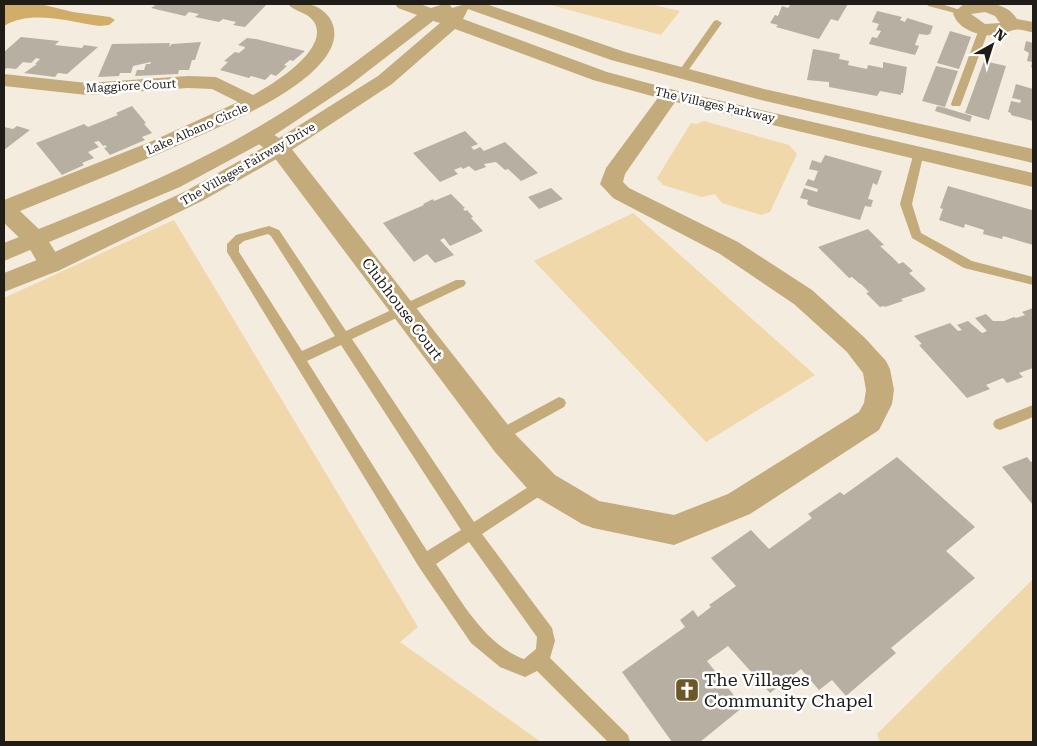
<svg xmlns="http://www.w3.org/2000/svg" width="1037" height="746" font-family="'Roboto Serif',serif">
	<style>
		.green { fill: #f0d8ab }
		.water { fill: #d1ad69 }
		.building { fill: #b6afa2 }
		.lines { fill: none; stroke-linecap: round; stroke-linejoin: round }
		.service { fill: #c4ab7b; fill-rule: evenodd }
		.minor { fill: #c4ab7b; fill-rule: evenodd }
		.tertiary { fill: #c4ab7b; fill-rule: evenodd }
		.labels { text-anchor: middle; stroke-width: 5; stroke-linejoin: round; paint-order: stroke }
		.far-street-label { font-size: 12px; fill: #201d18; stroke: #fff }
		.street-label { font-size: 15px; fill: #201d18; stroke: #fff }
		.near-poi-label { font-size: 18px; fill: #201d18; stroke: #fff; text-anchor: start }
	</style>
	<rect width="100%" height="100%" fill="#f4ecdf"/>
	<path class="green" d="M 552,4 L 650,4 L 680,11 L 661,35 L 551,5 Z
		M 704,121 L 789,145 L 797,154 L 770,212 L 761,215 L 722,203 L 715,194 L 702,197 L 663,185 L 657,178 L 691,123 L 696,124 Z
		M 633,213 L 815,375 L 706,442 L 534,261 Z
		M 174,220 L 418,627 L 400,642 L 541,742 L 4,742 L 4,298 Z
		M 1033,579 L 1033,742 L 880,742 L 877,734 Z"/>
	<path class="water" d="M 4,4 L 40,4 L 73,12 L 110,17 L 115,20 L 109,25 L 100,26 C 70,22 31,9 4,26 Z"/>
	<path class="building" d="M 157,4 L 231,5 L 267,4 L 245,27 L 233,25 L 236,22 L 223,19 L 219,22 L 195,17 L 199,14 L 189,12 L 185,16 L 151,8 Z
		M 791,4 L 848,4 L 838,21 L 831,19 L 819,39 L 776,27 L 778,25 L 770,23 L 775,15 L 778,16 L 782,6 L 788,8 Z
		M 877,11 L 902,17 L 900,20 L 905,22 L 907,18 L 933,26 L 930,34 L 927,35 L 919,34 L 915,45 L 919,46 L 915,55 L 869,44 L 872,37 L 877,38 L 881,31 L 876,30 L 879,24 L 872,22 Z
		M 950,31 L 971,37 L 959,69 L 937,63 Z
		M 21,37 L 59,41 L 55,45 L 82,48 L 84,45 L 98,47 L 67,74 L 58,73 L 55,77 L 24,73 L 37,64 L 35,64 L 40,59 L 36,58 L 31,63 L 23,62 L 16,69 L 7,68 L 4,70 L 4,52 Z
		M 247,38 L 256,39 L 305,51 L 293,61 L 290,60 L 284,65 L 287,66 L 276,76 L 271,74 L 265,80 L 251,76 L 249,78 L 220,70 L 228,62 L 224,61 L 235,52 L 239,53 L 244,49 L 245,47 L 238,45 Z
		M 1026,41 L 1033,43 L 1033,68 L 1031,67 L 1032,62 L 1027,61 L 1029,53 L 1024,50 Z
		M 201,42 L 195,60 L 192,60 L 189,70 L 179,70 L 178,74 L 135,76 L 137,70 L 144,70 L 146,64 L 150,64 L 151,62 L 133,66 L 131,73 L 120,73 L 119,76 L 98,77 L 112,44 L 170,43 L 169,47 L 172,44 Z
		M 813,49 L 840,54 L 839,59 L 849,61 L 848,65 L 867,69 L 868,65 L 883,68 L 883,62 L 907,67 L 903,93 L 901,93 L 901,95 L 880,91 L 877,96 L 829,87 L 829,82 L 807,80 Z
		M 984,61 L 1006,66 L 989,120 L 965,113 Z
		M 936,66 L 958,71 L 945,107 L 922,101 Z
		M 1016,84 L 1033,89 L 1033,121 L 1011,115 L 1011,113 L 1008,112 L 1011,101 L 1020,103 L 1021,100 L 1012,98 Z
		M 132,106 L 146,123 L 144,124 L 152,133 L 142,137 L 145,140 L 110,155 L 104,148 L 107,147 L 105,145 L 103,146 L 99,141 L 94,142 L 99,147 L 88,152 L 94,158 L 82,163 L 84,165 L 62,175 L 36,143 L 84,124 L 88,127 L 118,115 L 116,113 Z
		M 937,106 L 942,107 L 972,116 L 970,122 L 935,111 Z
		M 17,126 L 30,130 L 4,150 L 4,127 L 13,129 Z
		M 465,131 L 478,144 L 471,147 L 474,150 L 480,147 L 484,151 L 505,142 L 538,173 L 521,181 L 508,169 L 505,170 L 496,162 L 484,164 L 486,167 L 475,171 L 469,166 L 463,169 L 461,167 L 454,170 L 458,174 L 440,182 L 413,153 Z
		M 825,155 L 882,171 L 877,185 L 873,183 L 868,199 L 873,200 L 871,207 L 865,206 L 860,220 L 810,206 L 807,204 L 808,200 L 800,198 L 804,188 L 817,192 L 818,189 L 805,185 L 808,179 L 814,181 L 818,171 L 809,169 L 812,160 L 821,163 Z
		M 948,186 L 1032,210 L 1033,245 L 1003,236 L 1002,239 L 983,234 L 984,230 L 965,224 L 964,228 L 939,220 L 943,209 L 940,208 Z
		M 551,188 L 563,199 L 539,209 L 528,197 Z
		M 451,194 L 465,208 L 463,209 L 465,211 L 467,210 L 473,217 L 471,218 L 483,231 L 450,246 L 444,238 L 440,240 L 454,255 L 435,263 L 427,254 L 414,262 L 383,223 L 424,205 L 423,204 L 433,199 L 434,201 Z
		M 868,229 L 884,245 L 880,246 L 893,258 L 899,264 L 903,262 L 913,271 L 909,273 L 926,289 L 924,290 L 925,291 L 901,299 L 903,301 L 885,307 L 884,306 L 880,307 L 866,293 L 869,292 L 861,284 L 860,284 L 852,277 L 849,278 L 818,247 Z
		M 1033,308 L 1033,368 L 1019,373 L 1023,377 L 1007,383 L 1003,378 L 986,385 L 990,389 L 967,398 L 919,345 L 922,344 L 914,336 L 950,323 L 958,331 L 962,330 L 957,325 L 968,321 L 982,333 L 987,331 L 975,318 L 986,314 L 993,321 L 1004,321 L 1014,317 L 1016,318 L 1025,315 L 1022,312 Z
		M 897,457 L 975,527 L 946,551 L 975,578 L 891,648 L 896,653 L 846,696 L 832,680 L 819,690 L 801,669 L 770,693 L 728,646 L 707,661 L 743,707 L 700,742 L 672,742 L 622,672 L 685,627 L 680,620 L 693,610 L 698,617 L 711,607 L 709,605 L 736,586 L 711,558 L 751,530 L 769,549 L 812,518 L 808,514 L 840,492 L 844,495 Z
		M 1027,457 L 1031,462 L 1033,461 L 1033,505 L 1002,467 Z"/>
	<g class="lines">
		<path class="service" d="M 927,4 L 941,4 L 967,12 L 963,15 L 928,6 Z
			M 717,20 L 722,23 L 685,75 L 679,75 L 679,71 L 714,21 Z
			M 984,26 L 989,29 L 961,104 L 960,106 L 952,106 L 951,104 L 979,29 Z
			M 919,149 L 924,152 L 912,204 L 921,233 L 972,261 L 1033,277 L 1033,285 L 964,268 L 912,238 L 900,204 L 914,152 Z
			M 269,226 L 279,230 L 346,331 L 456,280 L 464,280 L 466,283 L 464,286 L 352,339 L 474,522 L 539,480 L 544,478 L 549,480 L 552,485 L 549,490 L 482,534 L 552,628 L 555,641 L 550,658 L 628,735 L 630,742 L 608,742 L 537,671 L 525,677 L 500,667 L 471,643 L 419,567 L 227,252 L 227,244 L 236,235 ZM 268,234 L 271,236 L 335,336 L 302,351 L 239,252 L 239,245 L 244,241 ZM 341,345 L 461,530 L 427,551 L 307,361 ZM 469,542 L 537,637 L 536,649 L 524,659 C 483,644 460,598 436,564 Z
			M 559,397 L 564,399 L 566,403 L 564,407 L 504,440 L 499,442 L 494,440 L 492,436 L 494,432 Z
			M 1033,405 L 1033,417 L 1000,430 L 995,428 L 993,424 L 995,420 Z"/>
		<path class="minor" d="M 288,4 C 304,3 318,3 329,17 C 347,43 316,71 296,85 C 268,105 237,119 206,133 C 144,161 82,186 20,211 L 44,234 L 63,264 L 60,270 L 51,273 L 42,270 L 28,246 L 4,223 L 4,200 L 150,142 L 238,102 L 212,89 L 188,88 L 87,95 L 4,86 L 4,74 L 87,83 L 188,76 L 216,77 L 253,95 C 272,85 331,49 314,22 C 308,12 294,12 288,4 Z
			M 964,4 C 983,2 1006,1 1017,19 L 1033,22 L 1033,32 C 1028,32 1019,28 1014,30 C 1008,31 1002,35 995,35 C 980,37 957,29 953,13 ZM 985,12 L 995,16 L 1000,23 L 985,24 L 971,14 Z
			M 670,89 L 677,91 L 680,95 L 625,174 L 623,182 L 629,188 L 738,242 L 812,290 L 865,338 L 886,361 L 890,369 L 894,390 L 892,404 L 879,430 L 750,514 L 674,545 L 593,528 L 582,524 L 533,495 L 495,452 L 271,153 L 253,140 L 249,135 L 253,130 C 267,127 275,136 287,143 L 515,434 L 555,475 L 599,501 L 674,515 L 728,494 L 859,412 L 864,403 L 866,390 L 863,373 L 847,352 L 794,304 L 720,254 L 613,198 L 600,184 L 606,168 L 663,91 Z"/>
		<path class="tertiary" d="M 395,4 L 420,4 L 431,8 L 444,4 L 450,5 L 452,8 L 462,5 L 461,4 L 486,4 L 625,52 L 764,89 L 1033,149 L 1033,163 L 761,100 L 611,60 L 468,9 L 463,19 L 607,72 L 674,90 L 1033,173 L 1033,187 L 663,99 L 593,80 L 455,29 L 392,84 L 287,153 L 202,201 L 60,270 L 4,292 L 4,273 L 42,258 L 186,191 L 271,143 L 378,76 L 440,23 L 433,21 L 350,85 L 267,140 L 180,187 L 4,261 L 4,243 C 88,209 174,176 253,130 C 311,97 364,56 417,15 L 398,8 Z"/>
	</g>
	<defs>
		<symbol id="church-square" viewBox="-11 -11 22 22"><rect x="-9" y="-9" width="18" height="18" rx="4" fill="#6e5727" stroke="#fff"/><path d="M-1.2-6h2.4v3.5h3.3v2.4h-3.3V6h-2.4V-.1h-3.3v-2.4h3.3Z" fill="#fff"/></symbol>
	</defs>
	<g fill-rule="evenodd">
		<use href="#church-square" x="673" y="676" width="28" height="28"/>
	</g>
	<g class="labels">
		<g class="far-street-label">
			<text transform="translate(131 86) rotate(-3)" y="4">Maggiore Court</text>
			<text transform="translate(715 105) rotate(13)" y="4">The Villages Parkway</text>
			<text transform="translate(197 129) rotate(-24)" y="4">Lake Albano Circle</text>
			<text transform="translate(248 164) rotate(-30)" y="4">The Villages Fairway Drive</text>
		</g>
		<g class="street-label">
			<text transform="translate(402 309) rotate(53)" y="5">Clubhouse Court</text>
		</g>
		<g class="near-poi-label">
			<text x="704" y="686">The Villages<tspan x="704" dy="21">Community Chapel</tspan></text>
		</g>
	</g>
	<rect width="1037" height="746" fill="none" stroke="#201d18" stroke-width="10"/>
	<g transform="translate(992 45) rotate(39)" stroke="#ffffff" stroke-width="4" paint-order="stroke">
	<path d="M0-4L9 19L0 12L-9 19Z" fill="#201d18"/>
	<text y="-8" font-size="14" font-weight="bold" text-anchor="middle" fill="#201d18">N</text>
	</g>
</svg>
